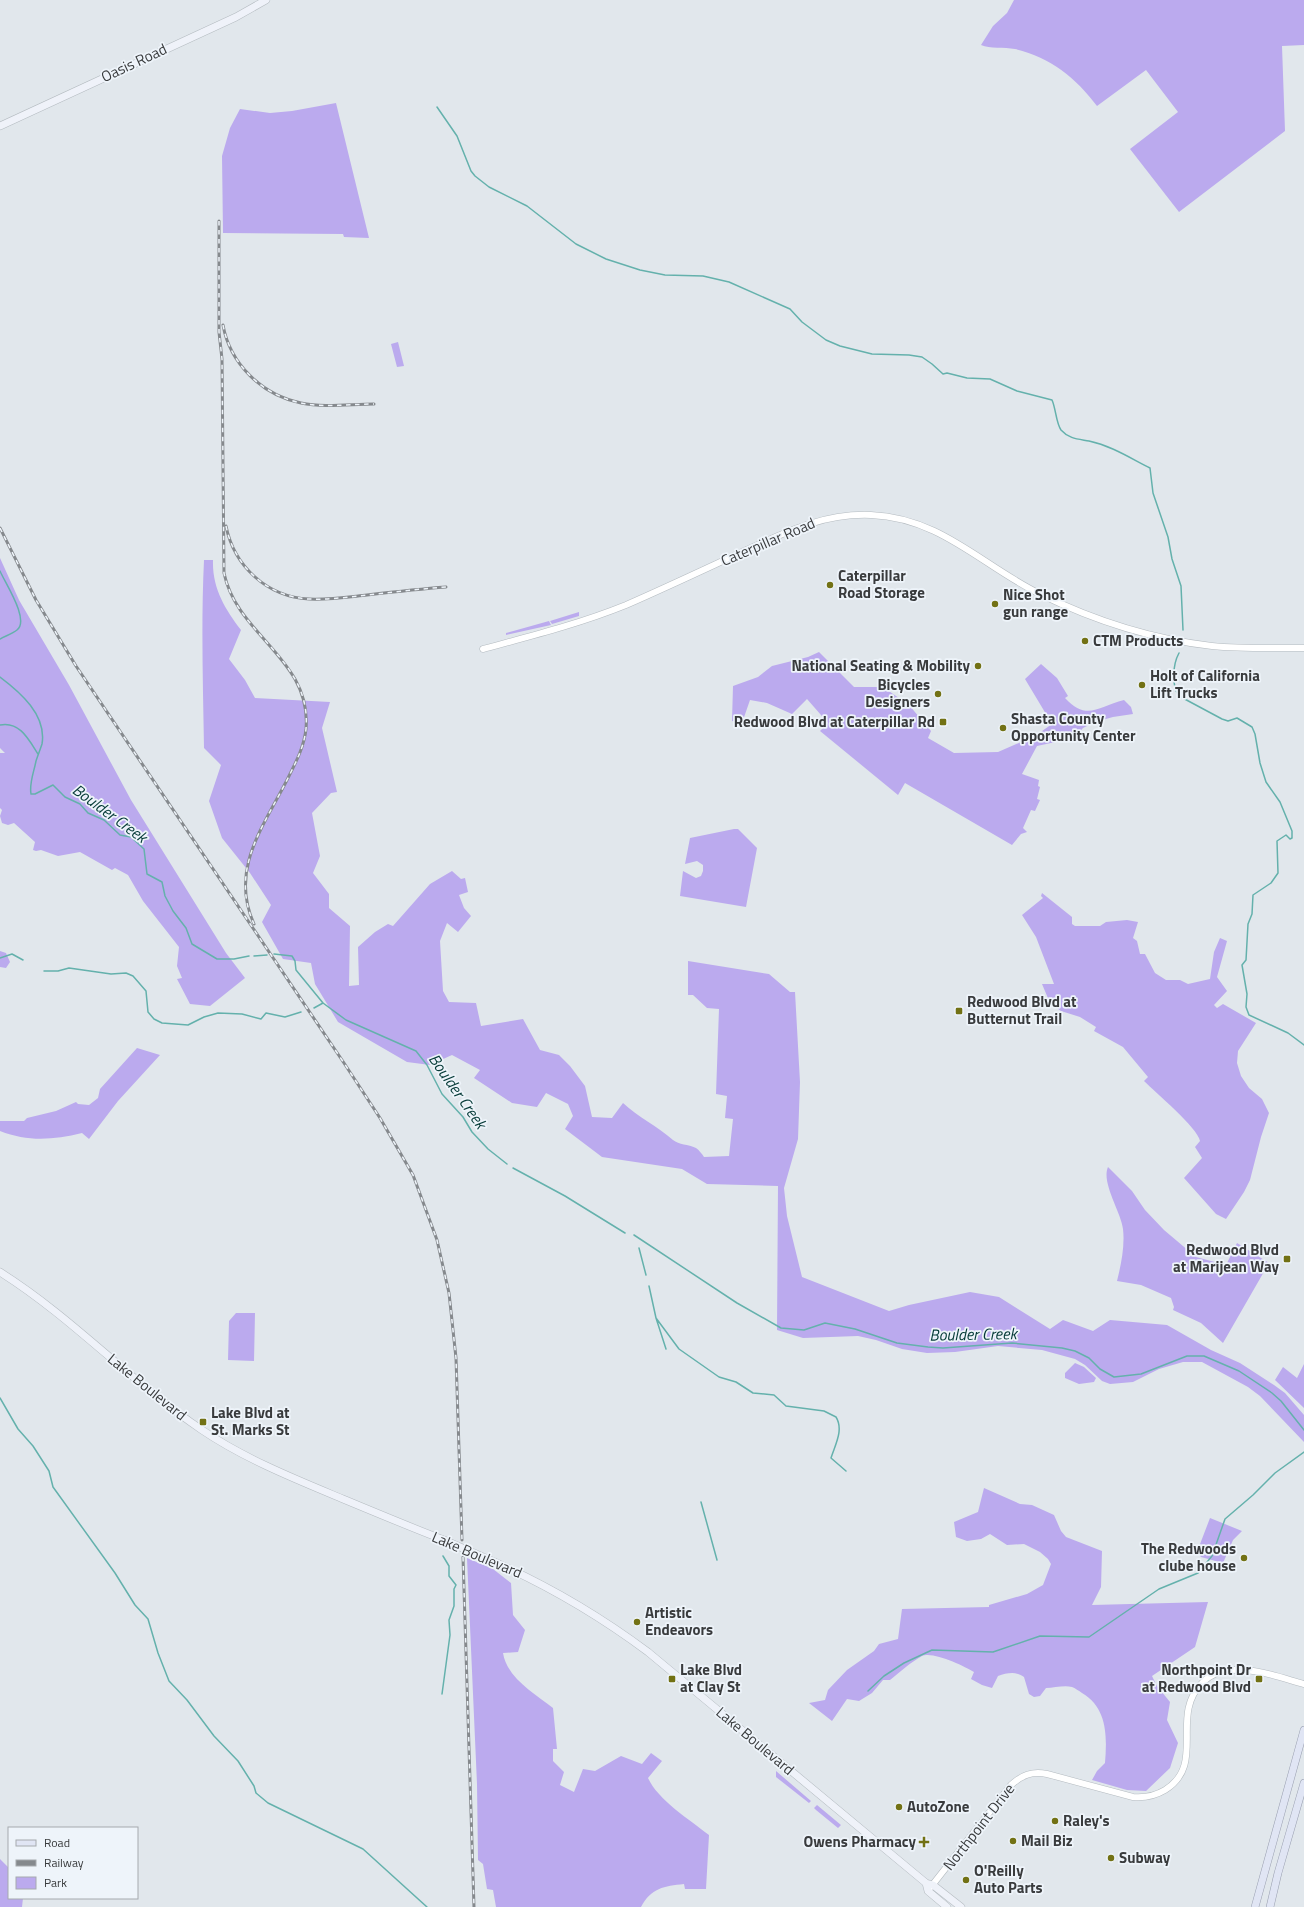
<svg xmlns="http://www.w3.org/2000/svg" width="1304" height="1907" font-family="'Titillium Web',sans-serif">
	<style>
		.green { fill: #bae }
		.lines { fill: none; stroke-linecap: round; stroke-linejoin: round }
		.stream { stroke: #64b1ac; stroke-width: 1.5 }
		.tertiary-casing { stroke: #b4bbc0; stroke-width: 7 }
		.secondary-casing { stroke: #b4bbc0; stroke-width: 8 }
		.primary-casing { stroke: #989eaf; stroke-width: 8 }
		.tertiary { stroke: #fff; stroke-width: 6 }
		.secondary { stroke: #eff2f9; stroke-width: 7 }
		.primary { stroke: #e0e5f4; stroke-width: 7 }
		.rail-casing { stroke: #85898d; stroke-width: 3 }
		.rail { stroke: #eef4fa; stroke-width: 1.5; stroke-dasharray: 4.5; stroke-linecap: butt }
		.secondary-bridge-casing { stroke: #b4bbc0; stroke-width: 8; stroke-linecap: butt }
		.secondary-bridge { stroke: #eff2f9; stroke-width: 7 }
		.poi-dot { fill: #727114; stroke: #eef4fa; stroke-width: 1.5 }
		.labels { text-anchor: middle; stroke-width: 3.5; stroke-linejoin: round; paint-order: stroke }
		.street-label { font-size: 15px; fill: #393b3d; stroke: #eef4fa }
		.poi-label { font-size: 15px; font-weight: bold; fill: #393b3d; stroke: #eef4fa; text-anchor: start }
		.water-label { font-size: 16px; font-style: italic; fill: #053a37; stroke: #eef4fa }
	</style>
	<rect width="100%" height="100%" fill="#e1e7ec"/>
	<path class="green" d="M 1014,0 L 1304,0 L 1304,45 L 1282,46 L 1285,131 L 1179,212 L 1130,149 L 1178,112 L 1146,70 L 1097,106 C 1076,78 1050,57 1015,49 C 1004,47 990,49 981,45 L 993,26 L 1007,13 Z
		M 336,103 L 369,238 L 344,237 L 343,234 L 223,233 L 222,156 L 230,128 L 240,109 L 270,113 L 292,111 Z
		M 398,342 L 404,366 L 397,367 L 391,344 Z
		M 0,558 L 19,600 L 69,685 L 131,800 L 226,953 L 245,978 L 210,1006 L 190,1004 L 177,979 L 182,978 L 177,966 L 179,947 L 143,901 L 128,875 L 115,868 L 112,870 L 80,852 L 58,856 L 41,850 L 36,851 L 33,850 L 35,842 L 14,823 L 8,825 L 2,823 L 0,816 L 2,810 L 0,808 L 0,753 L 5,753 L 0,748 Z
		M 204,560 L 213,560 C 212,588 225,609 241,630 L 229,659 L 245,680 L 255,698 L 330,702 L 322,728 L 337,792 L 331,793 L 312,813 L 320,856 L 313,873 L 329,894 L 329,908 L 350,926 L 349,986 L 359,985 L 358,947 L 375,932 L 388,924 L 393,926 L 430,884 L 452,871 L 461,879 L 465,878 L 468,892 L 459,895 L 464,908 L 471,916 L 458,932 L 447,923 L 440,941 L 443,991 L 449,1002 L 476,1003 L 481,1026 L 523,1019 L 540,1050 L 559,1055 L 570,1066 L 585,1086 L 592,1117 L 612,1118 L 623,1103 C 638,1117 657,1126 673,1140 C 679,1145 688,1144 696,1148 C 699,1150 702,1154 704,1157 L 729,1156 L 733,1119 L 725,1118 L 727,1096 L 716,1094 L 719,1009 L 707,1008 L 693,995 L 688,995 L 688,961 L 769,974 L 790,992 L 795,992 L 800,1082 L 798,1139 L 784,1188 L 787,1216 L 802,1277 L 889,1311 L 909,1305 L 970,1292 L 999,1297 L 1050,1329 L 1063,1320 L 1093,1331 L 1110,1320 L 1167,1325 L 1211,1350 L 1240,1363 L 1274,1385 L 1285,1393 L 1304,1415 L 1304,1442 L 1260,1396 L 1248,1387 L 1202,1362 L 1183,1362 L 1159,1369 L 1133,1382 L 1110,1384 L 1102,1381 L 1085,1365 L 1075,1359 L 1042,1350 L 998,1346 L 955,1352 L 927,1353 L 902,1349 L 876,1340 L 858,1336 L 803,1338 L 777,1330 L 778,1186 L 707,1184 L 682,1169 L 602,1157 L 565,1129 L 573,1116 L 568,1104 L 546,1093 L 537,1107 L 512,1103 L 474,1078 L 480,1070 L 452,1055 L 430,1065 L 407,1062 L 338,1022 L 315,984 L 311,963 L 283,959 L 262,922 L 271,905 L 250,873 L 222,838 L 209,801 L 221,765 L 204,748 C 203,685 201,623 204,560 Z
		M 579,612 L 579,616 L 552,624 L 550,621 Z
		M 549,621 L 551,625 L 506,635 L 506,633 Z
		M 819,652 L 854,687 L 883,687 L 909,705 L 931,731 L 928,738 L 954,753 L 998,752 L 1035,736 L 1052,724 L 1025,679 L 1041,664 L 1057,678 L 1068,696 L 1065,698 C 1087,722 1099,706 1124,700 L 1131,707 L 1133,714 L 1113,717 L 1095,722 L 1083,728 L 1074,738 L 1037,746 L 1022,774 L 1039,780 L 1038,786 L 1040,787 L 1037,799 L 1040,800 L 1035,811 L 1031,810 L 1023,828 L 1027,832 L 1021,834 L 1012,845 L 905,783 L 898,795 L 820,731 L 828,723 L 807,699 L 792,714 L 767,703 L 750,700 L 742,723 L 732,721 L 733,686 L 758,677 L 772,666 L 808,657 Z
		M 734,829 L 738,829 L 757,848 L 746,907 L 680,896 L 683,871 L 696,878 L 701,876 L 703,871 L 703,865 L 697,861 L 685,864 L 690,838 Z
		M 1042,893 L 1072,917 L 1072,924 L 1075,926 L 1100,926 L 1106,922 L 1127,920 L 1138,922 L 1133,938 L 1137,941 L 1140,954 L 1145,954 L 1155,973 L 1166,980 L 1180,980 L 1188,984 L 1210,979 L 1214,952 L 1220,938 L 1227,941 L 1217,977 L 1227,991 L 1214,1005 L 1217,1008 L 1223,1004 L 1256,1023 L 1238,1051 L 1237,1063 L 1241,1076 L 1249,1088 L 1262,1099 L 1269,1113 L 1261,1137 L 1250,1180 L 1244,1192 L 1226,1219 L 1216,1214 L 1184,1178 L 1202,1158 L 1195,1147 L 1200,1141 C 1198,1128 1155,1092 1144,1081 L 1148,1077 L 1123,1047 L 1094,1031 L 1096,1027 L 1080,1017 L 1061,1011 L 1050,1003 L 1042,984 L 1054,984 L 1036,937 L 1022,915 L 1043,898 L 1041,896 Z
		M 0,951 L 6,953 L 10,962 L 6,968 L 0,967 Z
		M 137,1048 L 160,1055 L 118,1101 L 89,1139 L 82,1133 C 53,1140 28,1142 0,1131 L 0,1121 L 24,1121 L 27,1118 L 56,1111 L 76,1102 L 78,1104 L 89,1105 L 98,1098 L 100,1089 Z
		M 1108,1167 L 1132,1191 L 1145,1210 L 1164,1230 L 1196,1257 L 1226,1265 L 1237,1243 L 1269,1263 L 1223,1343 L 1201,1323 L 1173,1310 L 1174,1307 L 1171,1298 L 1141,1285 L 1117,1281 C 1121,1265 1125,1246 1123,1229 C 1121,1212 1101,1183 1108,1167 Z
		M 236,1313 L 255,1313 L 254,1361 L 228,1360 L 229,1321 Z
		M 1075,1363 L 1084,1367 L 1096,1378 L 1094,1382 L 1079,1384 L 1065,1378 L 1065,1373 Z
		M 1304,1364 L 1304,1408 L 1275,1380 L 1283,1367 L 1297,1378 Z
		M 984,1488 L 1020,1504 L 1032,1505 L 1054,1515 L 1061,1531 L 1066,1537 L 1102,1551 L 1101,1587 L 1092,1605 L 1208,1602 L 1195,1647 L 1152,1676 L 1157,1686 L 1170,1702 L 1167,1720 L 1178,1743 L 1170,1768 L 1146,1791 L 1127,1790 L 1092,1780 L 1097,1771 L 1105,1763 C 1107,1738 1108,1708 1082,1693 C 1079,1691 1075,1688 1072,1687 C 1064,1685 1054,1688 1046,1688 L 1040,1696 L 1034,1697 L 1029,1694 L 1024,1677 C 1016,1671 1007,1673 998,1676 L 992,1688 L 982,1685 L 971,1679 L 974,1672 C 964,1666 933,1651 922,1656 C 911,1662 900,1672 890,1680 L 883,1680 L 872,1693 L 859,1701 L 847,1699 L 832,1721 L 809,1703 L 825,1700 L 828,1690 L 847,1670 L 874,1651 L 879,1644 L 898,1639 L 902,1609 L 989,1607 L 989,1605 L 1027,1594 L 1043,1585 L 1051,1564 L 1048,1559 L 1040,1552 L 1024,1544 L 1007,1545 L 990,1534 L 981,1539 L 967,1541 L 956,1537 L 954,1522 L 978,1512 Z
		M 1210,1518 L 1242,1531 L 1233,1540 L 1223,1563 L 1201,1557 L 1197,1552 Z
		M 467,1558 L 493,1569 L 511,1583 L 513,1615 L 525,1630 L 518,1652 L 503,1653 C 507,1678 534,1693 553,1708 L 557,1749 L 553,1749 L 553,1761 L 564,1772 L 560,1785 L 574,1792 L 583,1769 L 595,1771 L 621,1756 L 642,1764 L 651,1753 L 662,1761 L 648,1778 C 658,1800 690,1820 709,1835 L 706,1889 L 685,1889 L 684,1884 C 664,1886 651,1888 641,1907 L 496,1907 L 493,1890 L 487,1889 L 483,1864 L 478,1860 L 477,1784 Z
		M 776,1771 L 811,1801 L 809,1803 L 776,1777 Z
		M 817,1805 L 841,1825 L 838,1828 L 816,1810 L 814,1808 Z
		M 0,1859 L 9,1868 L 9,1898 L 23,1898 L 22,1907 L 0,1907 Z"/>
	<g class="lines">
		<path class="stream" d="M 437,107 L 457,136 L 471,171 L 475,176 L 489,187 L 527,206 L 576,244 L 606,259 L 640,270 L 665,275 L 703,276 L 729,282 L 790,309 L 802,322 L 826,340 L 840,346 L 872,354 L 909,355 L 922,357 L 932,364 L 943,374 L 947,373 L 967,378 L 990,379 L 1017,391 L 1052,400 C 1056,409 1056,423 1061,430 C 1069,439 1078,439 1089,441 C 1112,446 1130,458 1150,468 L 1153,493 L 1168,537 L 1172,559 L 1181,586 L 1183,630
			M 0,571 C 5,583 30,620 17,630 C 12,634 5,636 0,639
			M 1179,653 C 1173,664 1171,685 1179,696 L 1222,719 L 1228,721 L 1237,718 L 1252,727 L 1255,734 L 1260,763 L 1266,782 L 1280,802 L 1292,831 L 1292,838 L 1290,839 L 1286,835 L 1277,841 L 1278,873 L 1271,883 L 1253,895 L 1252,914 L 1248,924 L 1246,960 L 1242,965 L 1247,994 L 1246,1007 L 1249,1015 L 1288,1033 L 1304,1045
			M 0,677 C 20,692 47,715 42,744 C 40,750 38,755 36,761 C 34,772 29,783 31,794 L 35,794 L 53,785 L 65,797 L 80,804 L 88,813 L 104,820 L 120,835 L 131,837 L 144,849 L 147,874 L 162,882 L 165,896 L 173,911 L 186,928 L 192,944 L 217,959 L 234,959 L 249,956
			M 0,725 C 20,721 29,740 38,754
			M 274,954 L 292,956 L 295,961 L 296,970 L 323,1003
			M 254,956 L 267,955
			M 0,958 L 12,954 L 23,960
			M 44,971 L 58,971 L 69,968 L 111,974 L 126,973 L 133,976 L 146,991 L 148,1012 L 154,1019 L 162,1023 L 188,1025 L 204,1017 L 218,1013 L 242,1014 L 261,1019 L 266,1013 L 285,1017 L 301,1012
			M 314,1008 L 323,1003 L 346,1020 L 416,1051 L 427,1065 L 442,1094 L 463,1117 L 472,1132 L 488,1149 L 507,1164
			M 513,1168 L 565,1196 L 625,1233
			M 634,1235 L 737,1303 L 781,1328 L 804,1330 L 825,1323 L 855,1329 L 897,1343 L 928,1347 L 943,1348 L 1012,1343 L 1062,1348 L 1075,1351 L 1089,1358 L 1100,1369 L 1114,1377 L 1141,1374 L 1187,1356 L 1204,1356 L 1239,1371 L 1272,1393 L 1281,1401 L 1304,1430
			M 639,1248 L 646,1275
			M 649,1286 L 656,1318 L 679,1349 L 719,1377 L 736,1382 L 753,1393 L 774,1395 L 786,1406 L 824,1411 L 836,1417 C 844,1430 835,1445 831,1458 L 846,1471
			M 656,1318 L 666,1349
			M 0,1398 L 18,1429 L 33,1446 L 49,1471 L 53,1487 L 115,1573 L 135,1605 L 148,1619 L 158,1653 L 169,1681 L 187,1700 L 214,1736 L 238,1761 L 254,1786 L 256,1793 L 268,1803 L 363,1849 L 427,1907
			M 701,1502 L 717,1560
			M 868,1691 L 884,1676 L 904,1663 L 932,1650 L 993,1652 L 1040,1636 L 1089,1637 L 1159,1589 L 1198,1573 L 1212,1556 L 1225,1519 L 1253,1495 L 1275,1473 L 1304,1452
			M 442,1694 L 450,1635 L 449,1620 L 454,1606 L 454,1589 L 456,1585 L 449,1576 L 449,1566 L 443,1556"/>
		<defs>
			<path id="tertiary" d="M 483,649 C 531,636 579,624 626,605 C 665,588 703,570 742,552 C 784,533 823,513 871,515 C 941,518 981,565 1040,594 C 1095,621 1151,639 1212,646 C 1242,649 1273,648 1304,648
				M 930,1888 L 1011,1785 C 1022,1775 1032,1771 1047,1774 L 1133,1797 C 1145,1798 1155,1796 1165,1790 C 1207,1764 1169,1716 1202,1683 C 1210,1675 1221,1670 1232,1670 C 1255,1668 1282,1678 1304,1684"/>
			<path id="secondary" d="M 0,126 L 236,17 L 266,0
				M 0,1272 C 73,1318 131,1382 202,1430 C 245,1459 295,1479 343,1499 C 377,1513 410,1527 444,1540
				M 483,1557 C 542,1582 597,1614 648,1652 L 926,1883 L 933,1885 L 961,1907
				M 926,1883 L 928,1891 L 947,1907"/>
			<path id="primary" d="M 1255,1907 L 1304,1730
				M 1270,1907 L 1278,1873 L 1304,1783"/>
		</defs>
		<use href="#tertiary" class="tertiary-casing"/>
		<use href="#secondary" class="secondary-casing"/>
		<use href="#primary" class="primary-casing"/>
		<use href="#tertiary" class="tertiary"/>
		<use href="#secondary" class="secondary"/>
		<use href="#primary" class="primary"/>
		<defs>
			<path id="rail" d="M 219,221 L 219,332 L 222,359 L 224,573 C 237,636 312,659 306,729 C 304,747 296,762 288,778 C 264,826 229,869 254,924
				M 223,325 C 230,364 262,395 301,403 C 324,408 351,404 374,404
				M 226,526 C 234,566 267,597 309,599 C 328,600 348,597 367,595 C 393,592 420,589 446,587
				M 0,528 L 36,600 L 76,666 L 344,1063 L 380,1118 L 413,1175 L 437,1240 L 449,1293 L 456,1358 L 462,1540
				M 463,1557 L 474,1907"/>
		</defs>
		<use href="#rail" class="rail-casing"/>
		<use href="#rail" class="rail"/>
		<defs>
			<path id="secondary-bridge" d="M 444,1540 L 483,1557"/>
		</defs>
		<use href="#secondary-bridge" class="secondary-bridge-casing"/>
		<use href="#secondary-bridge" class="secondary-bridge"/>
	</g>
	<g class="poi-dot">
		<circle cx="830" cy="585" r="4"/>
		<circle cx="995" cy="604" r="4"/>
		<circle cx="1085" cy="641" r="4"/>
		<circle cx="978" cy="666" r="4"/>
		<circle cx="1142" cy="685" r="4"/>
		<circle cx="938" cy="694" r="4"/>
		<rect x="939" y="718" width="8" height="8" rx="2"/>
		<circle cx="1003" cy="728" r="4"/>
		<rect x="955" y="1007" width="8" height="8" rx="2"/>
		<rect x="1283" y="1255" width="8" height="8" rx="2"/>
		<rect x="199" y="1418" width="8" height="8" rx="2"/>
		<circle cx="1244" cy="1558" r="4"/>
		<circle cx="637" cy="1622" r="4"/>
		<rect x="668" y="1675" width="8" height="8" rx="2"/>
		<rect x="1255" y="1675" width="8" height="8" rx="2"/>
		<circle cx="899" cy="1807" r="4"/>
		<circle cx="1055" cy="1821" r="4"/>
		<circle cx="1013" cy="1841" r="4"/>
		<path d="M922 1836h4v4h4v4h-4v4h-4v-4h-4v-4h4z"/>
		<circle cx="1111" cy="1858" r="4"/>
		<circle cx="966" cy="1880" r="4"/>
	</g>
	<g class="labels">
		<g class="street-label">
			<text transform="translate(134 63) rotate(-25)" y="5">Oasis Road</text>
			<text transform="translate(768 542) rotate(-23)" y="5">Caterpillar Road</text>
			<text transform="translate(147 1387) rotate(39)" y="5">Lake Boulevard</text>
			<text transform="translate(477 1555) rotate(23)" y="5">Lake Boulevard</text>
			<text transform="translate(755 1741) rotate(40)" y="5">Lake Boulevard</text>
			<text transform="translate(979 1827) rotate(-52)" y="5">Northpoint Drive</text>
		</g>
		<g class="poi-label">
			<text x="838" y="581">Caterpillar<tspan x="838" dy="17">Road Storage</tspan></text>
			<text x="1003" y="600">Nice Shot<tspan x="1003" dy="17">gun range</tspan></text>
			<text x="1093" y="646">CTM Products</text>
			<text x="970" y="671" text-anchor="end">National Seating &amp; Mobility</text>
			<text x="1150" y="681">Holt of California<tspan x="1150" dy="17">Lift Trucks</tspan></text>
			<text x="930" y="690" text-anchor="end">Bicycles<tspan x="930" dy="17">Designers</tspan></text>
			<text x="1011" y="724">Shasta County<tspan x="1011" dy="17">Opportunity Center</tspan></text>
			<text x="935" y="727" text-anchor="end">Redwood Blvd at Caterpillar Rd</text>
			<text x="967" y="1007">Redwood Blvd at<tspan x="967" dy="17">Butternut Trail</tspan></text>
			<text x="1279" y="1255" text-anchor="end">Redwood Blvd<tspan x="1279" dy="17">at Marijean Way</tspan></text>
			<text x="211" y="1418">Lake Blvd at<tspan x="211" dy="17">St. Marks St</tspan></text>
			<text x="1236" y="1554" text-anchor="end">The Redwoods<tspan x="1236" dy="17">clube house</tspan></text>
			<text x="645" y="1618">Artistic<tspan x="645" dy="17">Endeavors</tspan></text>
			<text x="680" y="1675">Lake Blvd<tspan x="680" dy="17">at Clay St</tspan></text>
			<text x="1251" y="1675" text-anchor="end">Northpoint Dr<tspan x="1251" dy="17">at Redwood Blvd</tspan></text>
			<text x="907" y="1812">AutoZone</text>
			<text x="1063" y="1826">Raley's</text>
			<text x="1021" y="1846">Mail Biz</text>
			<text x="916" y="1847" text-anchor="end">Owens Pharmacy</text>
			<text x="1119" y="1863">Subway</text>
			<text x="974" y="1876">O'Reilly<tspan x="974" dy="17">Auto Parts</tspan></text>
		</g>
		<g class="water-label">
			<text transform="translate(110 813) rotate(36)" y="6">Boulder Creek</text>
			<text transform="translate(458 1091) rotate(55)" y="6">Boulder Creek</text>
			<text transform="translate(973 1334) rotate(-1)" y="6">Boulder Creek</text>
		</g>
	</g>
	<rect x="8" y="1827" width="130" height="72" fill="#eef4fa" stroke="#a6aaae"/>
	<rect x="16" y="1840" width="20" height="6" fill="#e0e5f4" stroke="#a6aaae"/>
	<text x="44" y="1847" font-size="12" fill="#393b3d">Road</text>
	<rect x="16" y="1860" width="20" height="6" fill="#85898d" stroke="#a6aaae"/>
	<text x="44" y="1867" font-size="12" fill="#393b3d">Railway</text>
	<rect x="16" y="1877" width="20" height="12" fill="#bbaaee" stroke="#a6aaae"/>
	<text x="44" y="1887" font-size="12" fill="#393b3d">Park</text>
</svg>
